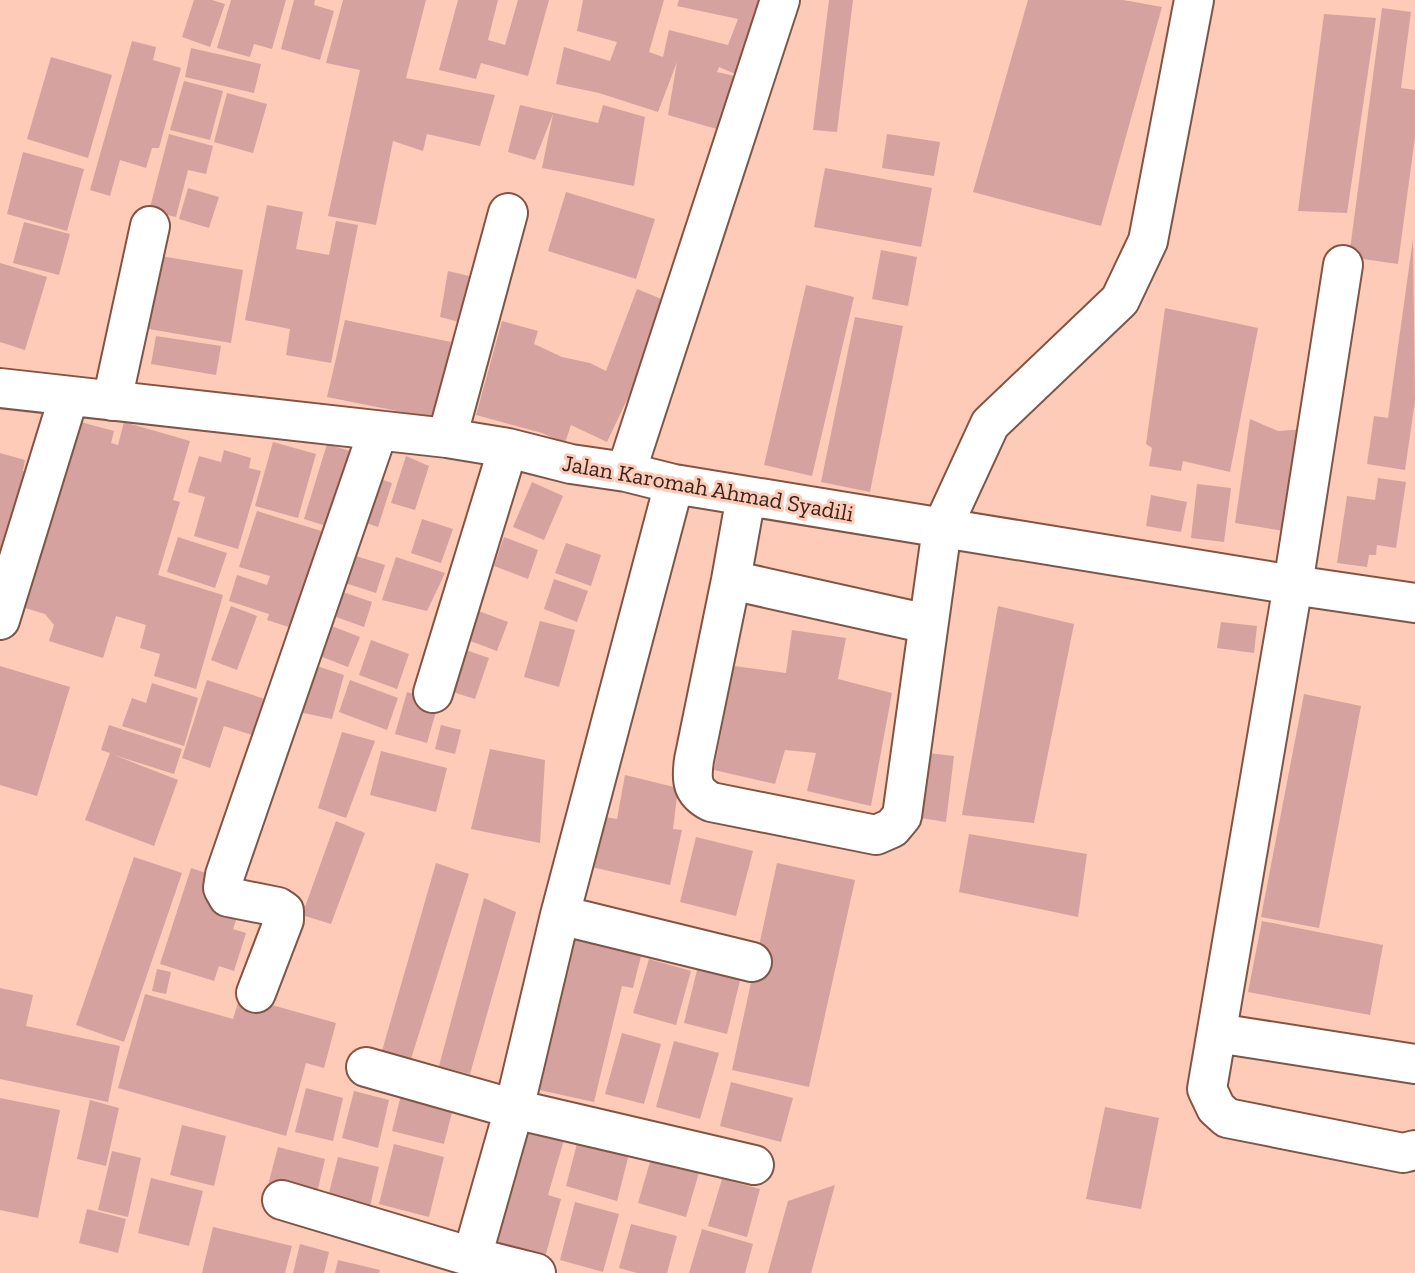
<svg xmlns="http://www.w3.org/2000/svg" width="1415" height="1273" font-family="'Zilla Slab',serif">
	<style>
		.building { fill: #d6a29f; fill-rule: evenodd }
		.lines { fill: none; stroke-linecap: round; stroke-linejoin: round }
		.minor-casing { stroke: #805545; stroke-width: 42 }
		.minor { stroke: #fff; stroke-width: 38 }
		.labels { text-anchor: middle; stroke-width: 6; stroke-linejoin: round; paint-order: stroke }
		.street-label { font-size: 23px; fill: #37241d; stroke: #fdcbb8 }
	</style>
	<rect width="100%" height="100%" fill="#fdcbb8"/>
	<path class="building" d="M 194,0 L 212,0 L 225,4 L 210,47 L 182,37 Z
		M 231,0 L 286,0 L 272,49 L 254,44 L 250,57 L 217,48 Z
		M 294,0 L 315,0 L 314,5 L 334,11 L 320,60 L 281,49 Z
		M 343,0 L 426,0 L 406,78 L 495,95 L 480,146 L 427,134 L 423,151 L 393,141 L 376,225 L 328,216 L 360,70 L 326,63 Z
		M 458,0 L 498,0 L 488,40 L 505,45 L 518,0 L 549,0 L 528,76 L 481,63 L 476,79 L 439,70 Z
		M 583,0 L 664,0 L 649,52 L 663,57 L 669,30 L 728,45 L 738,19 L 677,6 L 679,0 L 774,0 L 727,132 L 668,115 L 677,62 L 658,112 L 599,93 L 556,84 L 564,47 L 610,61 L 617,42 L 577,31 ZM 719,67 L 747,79 L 717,72 Z
		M 829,0 L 853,0 L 837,132 L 813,130 Z
		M 1028,0 L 1123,0 L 1162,7 L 1101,226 L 973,192 Z
		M 1382,8 L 1411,12 L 1401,88 L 1415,90 L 1415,137 L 1398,264 L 1349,257 Z
		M 1324,14 L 1376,18 L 1347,213 L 1298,211 Z
		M 132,41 L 156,47 L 153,60 L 181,68 L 159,148 L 152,148 L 146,168 L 120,160 L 110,196 L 90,190 Z
		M 191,48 L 261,64 L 254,93 L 185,77 Z
		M 51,57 L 112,75 L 88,158 L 27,139 Z
		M 184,81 L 223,91 L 210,140 L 170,130 Z
		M 227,93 L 267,104 L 253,153 L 214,142 Z
		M 520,105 L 598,123 L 603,105 L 645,117 L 634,186 L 542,168 L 553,114 L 535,160 L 508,152 Z
		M 169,134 L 213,146 L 206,174 L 188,170 L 176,217 L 149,211 Z
		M 887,134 L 940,142 L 934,176 L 882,168 Z
		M 23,152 L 84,169 L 67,231 L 7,214 Z
		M 825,168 L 932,188 L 921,247 L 814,227 Z
		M 188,188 L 219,197 L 209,228 L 179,219 Z
		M 566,192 L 655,219 L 636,279 L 548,251 Z
		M 267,205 L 303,212 L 296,249 L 329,255 L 336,221 L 358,225 L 331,363 L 286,355 L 290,329 L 245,320 Z
		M 24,222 L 70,234 L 59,275 L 13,263 Z
		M 1413,239 L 1415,401 L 1405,470 L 1367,464 L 1374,416 L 1388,418 Z
		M 881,250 L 917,257 L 908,306 L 872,299 Z
		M 155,255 L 243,270 L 231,343 L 143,328 Z
		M 0,263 L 47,277 L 25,350 L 0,342 Z
		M 448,271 L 478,278 L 467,324 L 440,317 Z
		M 806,285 L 854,297 L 812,476 L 764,465 Z
		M 637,289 L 664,300 L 635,383 L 607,442 L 571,425 L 565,443 L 542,433 L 476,415 L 502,321 L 538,331 L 534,344 L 562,357 L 590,363 L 606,371 Z
		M 1165,308 L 1258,328 L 1230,472 L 1183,461 L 1181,471 L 1149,466 L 1152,448 L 1146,444 Z
		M 855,317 L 903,326 L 870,492 L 821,482 Z
		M 345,320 L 451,342 L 437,419 L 327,397 Z
		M 156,336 L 221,346 L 216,375 L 151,364 Z
		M 1250,419 L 1278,431 L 1306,429 L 1290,532 L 1235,523 Z
		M 73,420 L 114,431 L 111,443 L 118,445 L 124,422 L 190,441 L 173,500 L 180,502 L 158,575 L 223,595 L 196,689 L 154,676 L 160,654 L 140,648 L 146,625 L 116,616 L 103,658 L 49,641 L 54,625 L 45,614 L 15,605 Z
		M 273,442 L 316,454 L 298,518 L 255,506 Z
		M 327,444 L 350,451 L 352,444 L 367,448 L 342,531 L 304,519 Z
		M 224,450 L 251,458 L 249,468 L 261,471 L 238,549 L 194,536 L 205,497 L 188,492 L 199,456 L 221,462 Z
		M 0,453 L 25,460 L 23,471 L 39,476 L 15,555 L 0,550 Z
		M 406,456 L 429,466 L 415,510 L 391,503 Z
		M 369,475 L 392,483 L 378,527 L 355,519 Z
		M 1378,478 L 1406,482 L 1396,548 L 1377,545 L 1376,555 L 1369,555 L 1367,567 L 1337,563 L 1347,496 L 1375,500 Z
		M 532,482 L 563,496 L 544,540 L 513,527 Z
		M 1197,484 L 1231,488 L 1224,542 L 1191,538 Z
		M 1151,495 L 1187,502 L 1181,532 L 1146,526 Z
		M 257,511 L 334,535 L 304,632 L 267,620 L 269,614 L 229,601 L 237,575 L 267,585 L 270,576 L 239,567 Z
		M 422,519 L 453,529 L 441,563 L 411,553 Z
		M 178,537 L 227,553 L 215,588 L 167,572 Z
		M 504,537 L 538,550 L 528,579 L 494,566 Z
		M 566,543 L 601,555 L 591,586 L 555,573 Z
		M 346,553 L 385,565 L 376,593 L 336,580 Z
		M 396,557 L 445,573 L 427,611 L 382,600 Z
		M 554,579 L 588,591 L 577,622 L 544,609 Z
		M 334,589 L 372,602 L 364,627 L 325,613 Z
		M 231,606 L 257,616 L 237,670 L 211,660 Z
		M 998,606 L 1074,624 L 1034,823 L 962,815 Z
		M 468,607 L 508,622 L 497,651 L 457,636 Z
		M 540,621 L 575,630 L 559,687 L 524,677 Z
		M 1221,622 L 1257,626 L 1254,653 L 1217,648 Z
		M 324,623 L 360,637 L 348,667 L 312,653 Z
		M 792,630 L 846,638 L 838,679 L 892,693 L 871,806 L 807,791 L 816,753 L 785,750 L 775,784 L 714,770 L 734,666 L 786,673 Z
		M 371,640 L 409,654 L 397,689 L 359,675 Z
		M 454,646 L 489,658 L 475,699 L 440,688 Z
		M 308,663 L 344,675 L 332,719 L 294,711 Z
		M 0,666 L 70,687 L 37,796 L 0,785 Z
		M 207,680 L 277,703 L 265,739 L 224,726 L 210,768 L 182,758 Z
		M 350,680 L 398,698 L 387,730 L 339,712 Z
		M 152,683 L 198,698 L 184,746 L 122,726 L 132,698 L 146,703 Z
		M 407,692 L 439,701 L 427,743 L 395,734 Z
		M 1304,694 L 1361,706 L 1319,928 L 1261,917 Z
		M 109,725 L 182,749 L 174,774 L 114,755 L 178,780 L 154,846 L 85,820 L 110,753 L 101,750 Z
		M 441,725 L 461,730 L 455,754 L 435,749 Z
		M 342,732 L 375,741 L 346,818 L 318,808 Z
		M 490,749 L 545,760 L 540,843 L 471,829 Z
		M 381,751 L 447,768 L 436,812 L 370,795 Z
		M 928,753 L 954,756 L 946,822 L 920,818 Z
		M 625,775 L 678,788 L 673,829 L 682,830 L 670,885 L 583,865 L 594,815 L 617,819 Z
		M 336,821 L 365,833 L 331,924 L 302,915 Z
		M 969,834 L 1087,854 L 1078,917 L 959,892 Z
		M 696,837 L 753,851 L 736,916 L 680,902 Z
		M 134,857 L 182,873 L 124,1042 L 76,1025 Z
		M 436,863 L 469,874 L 411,1059 L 382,1051 Z
		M 777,863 L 855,880 L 809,1087 L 732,1070 Z
		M 191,868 L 221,878 L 240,909 L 233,929 L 246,933 L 234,971 L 219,966 L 214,981 L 160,964 Z
		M 484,898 L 516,912 L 470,1074 L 439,1066 Z
		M 1262,921 L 1383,945 L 1370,1015 L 1248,992 Z
		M 570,925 L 644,944 L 633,988 L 622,986 L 594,1102 L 535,1089 Z
		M 700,958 L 743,968 L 727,1034 L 684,1023 Z
		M 649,959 L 691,971 L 676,1025 L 633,1013 Z
		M 157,969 L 171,972 L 166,994 L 152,991 Z
		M 0,988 L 33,995 L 26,1026 L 120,1046 L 108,1102 L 0,1079 Z
		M 145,994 L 233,1019 L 240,996 L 336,1023 L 324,1068 L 306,1063 L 286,1136 L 118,1088 Z
		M 622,1033 L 661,1044 L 644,1104 L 605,1094 Z
		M 674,1041 L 719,1053 L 700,1119 L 656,1107 Z
		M 731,1082 L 793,1098 L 781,1142 L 720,1126 Z
		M 306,1088 L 343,1098 L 333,1141 L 295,1132 Z
		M 354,1091 L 389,1100 L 378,1148 L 342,1138 Z
		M 402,1091 L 454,1104 L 444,1144 L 392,1131 Z
		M 0,1098 L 60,1110 L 38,1218 L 0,1210 Z
		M 90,1100 L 119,1108 L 106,1166 L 77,1159 Z
		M 1105,1107 L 1159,1118 L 1141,1209 L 1086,1199 Z
		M 521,1120 L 566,1133 L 548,1195 L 561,1199 L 544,1261 L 486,1245 Z
		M 182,1125 L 226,1136 L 214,1186 L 170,1175 Z
		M 579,1136 L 630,1150 L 617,1201 L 566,1186 Z
		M 394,1144 L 444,1157 L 429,1217 L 379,1204 Z
		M 278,1147 L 325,1159 L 316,1197 L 268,1185 Z
		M 112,1151 L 141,1158 L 128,1217 L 98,1210 Z
		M 652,1155 L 700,1169 L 686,1217 L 638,1203 Z
		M 338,1157 L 379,1167 L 368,1215 L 326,1205 Z
		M 151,1178 L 203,1191 L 189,1246 L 138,1233 Z
		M 722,1179 L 760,1189 L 747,1237 L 708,1226 Z
		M 835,1185 L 811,1273 L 768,1273 L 788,1201 Z
		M 575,1202 L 619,1214 L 603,1272 L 560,1260 Z
		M 87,1209 L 126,1219 L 118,1253 L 79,1243 Z
		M 631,1224 L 677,1236 L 667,1273 L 637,1273 L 619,1268 Z
		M 213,1227 L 292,1246 L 285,1273 L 202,1273 Z
		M 702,1229 L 753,1244 L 745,1273 L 689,1273 Z
		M 300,1244 L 329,1252 L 324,1273 L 293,1273 Z
		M 338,1260 L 380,1270 L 379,1273 L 335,1273 Z"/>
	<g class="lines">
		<defs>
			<path id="minor" d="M 1343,265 L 1293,585 L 1207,1089 L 1216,1108 L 1227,1118 L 1403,1153 L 1415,1150
				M 0,388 L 447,438 L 508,448 L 571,464 L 626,472 L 674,484 L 1293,585 L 1415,603
				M 112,401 L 150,226
				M 447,438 L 508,213
				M 626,472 L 780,0
				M 746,496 L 731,580 L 694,760 C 691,781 692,792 711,802 L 876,835 L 892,828 L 902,816 L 942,528 L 990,424 L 1120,300 L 1148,241 L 1194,0
				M 731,580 L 928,624
				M 0,620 L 69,396
				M 433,693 L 508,448
				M 560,915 L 752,962
				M 256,993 L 284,920 L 284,911 L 278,907 L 228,897 L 223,888 L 225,875 L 378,431
				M 1217,1033 L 1415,1064
				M 366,1067 L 514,1109 L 754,1165
				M 282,1200 L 472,1257
				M 536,1273 L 472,1257 L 514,1109 L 560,915 L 674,484"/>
		</defs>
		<use href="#minor" class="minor-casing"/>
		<use href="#minor" class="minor"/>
	</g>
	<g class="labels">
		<g class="street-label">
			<text transform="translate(708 488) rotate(10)" y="8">Jalan Karomah Ahmad Syadili</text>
		</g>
	</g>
</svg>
